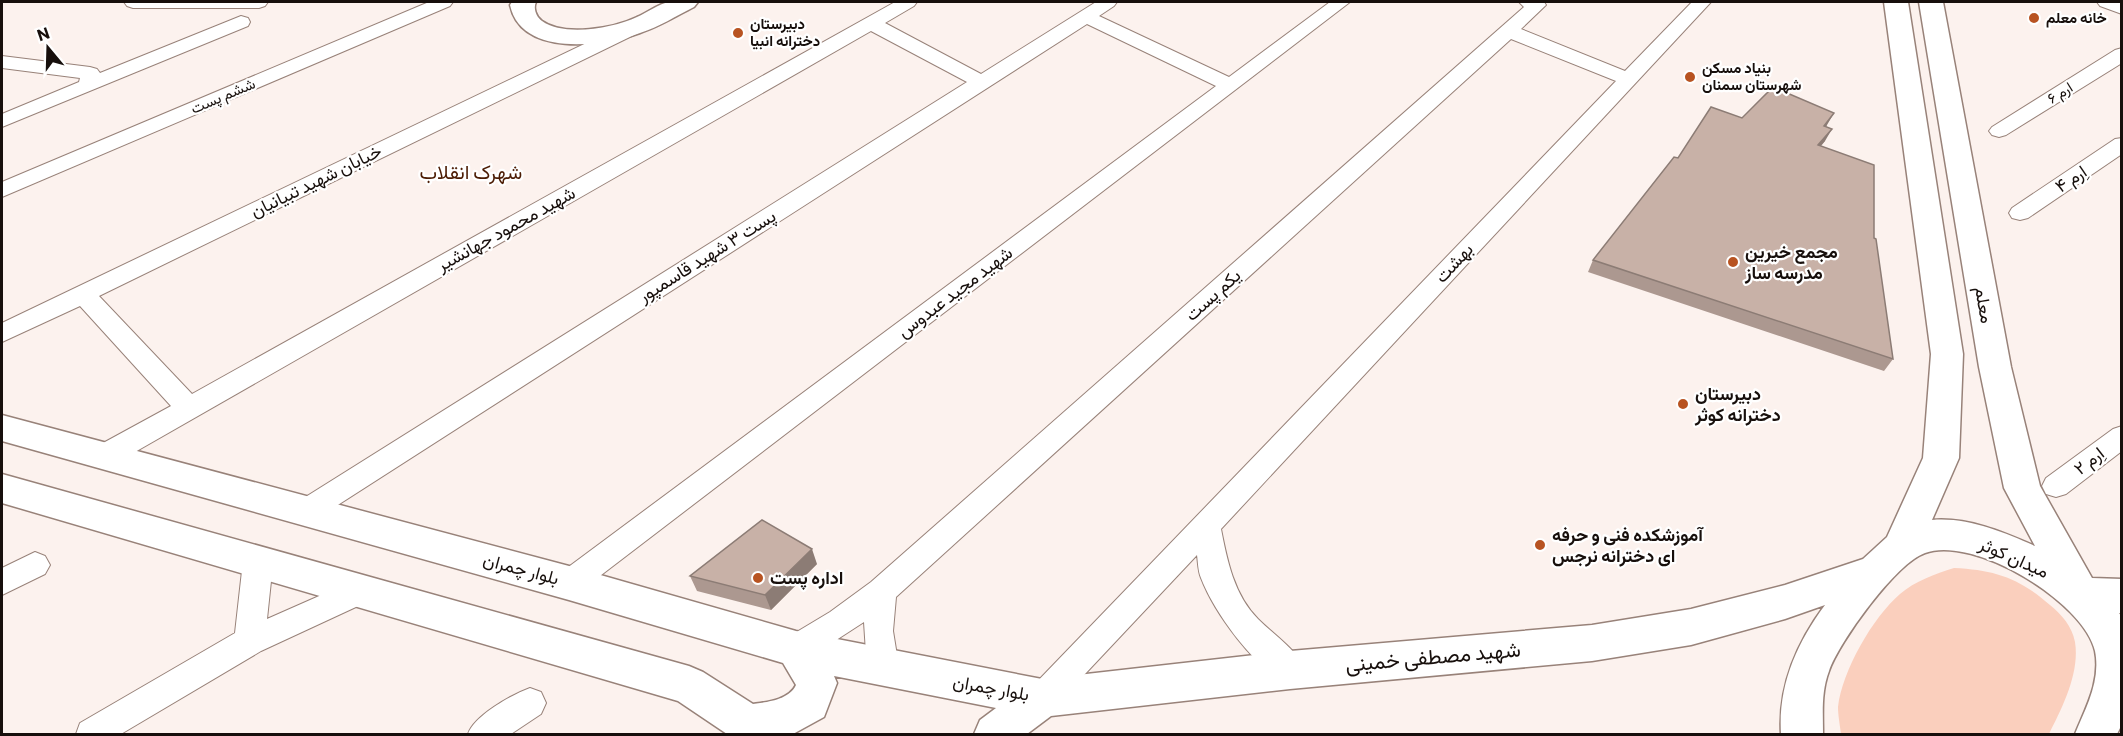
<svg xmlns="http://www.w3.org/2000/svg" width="2123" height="736" font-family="Commissioner,Vazirmatn,sans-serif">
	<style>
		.green { fill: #facfbd }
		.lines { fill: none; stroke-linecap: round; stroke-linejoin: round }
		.street-casing { stroke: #988279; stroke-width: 2 }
		.secondary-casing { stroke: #988279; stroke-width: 3 }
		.street { fill: #fff; fill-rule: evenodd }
		.secondary { fill: #fff; fill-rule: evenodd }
		.wall { fill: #ac9890 }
		.shaded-wall { fill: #8c7c75 }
		.building { fill: #c8b1a7; stroke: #8c7c75; stroke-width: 1.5 }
		.poi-dot { fill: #b85321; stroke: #fff; stroke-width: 2 }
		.labels { text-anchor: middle; stroke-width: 4.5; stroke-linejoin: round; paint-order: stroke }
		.far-poi-label { font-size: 15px; font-weight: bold; fill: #170f0c; stroke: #fff; text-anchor: start }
		.far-street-label { font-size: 15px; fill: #170f0c; stroke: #fff }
		.street-label { font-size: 18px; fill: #170f0c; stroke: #fff }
		.poi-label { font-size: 18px; font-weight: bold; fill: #170f0c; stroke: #fff; text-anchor: start }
		.neighbourhood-label { font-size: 20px; fill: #4c1c04; stroke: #fff }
		.near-street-label { font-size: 21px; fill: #170f0c; stroke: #fff }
	</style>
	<rect width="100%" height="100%" fill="#fcf2ee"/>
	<path class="green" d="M 1954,568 C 1995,570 2019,578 2050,605 C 2062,615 2072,626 2075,642 C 2080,673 2062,708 2049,734 L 1841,734 C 1840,726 1838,715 1838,707 C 1842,671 1873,617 1900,594 C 1915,581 1935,574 1954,568 Z"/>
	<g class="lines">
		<defs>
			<path id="street" d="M 124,2 L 268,2 L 265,6 L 259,8 L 133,8 L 127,6 Z
				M 429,2 L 453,2 L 450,6 L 2,197 L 2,182 Z
				M 895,2 L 917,2 L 914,6 L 885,23 L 981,74 L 1096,2 L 1117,2 L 1114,6 L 1099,16 L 1229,77 L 1330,2 L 1350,2 L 579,592 L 569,596 L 559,592 L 554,583 L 559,574 L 1216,86 L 1087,24 L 316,519 L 306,523 L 296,519 L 292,511 L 296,503 L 967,82 L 871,31 L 114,464 L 104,467 L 94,464 L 90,456 L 94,448 L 171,406 L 80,306 L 2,342 L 2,323 L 624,25 L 638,25 L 640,29 L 638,33 L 99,296 L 192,394 Z
				M 1519,2 L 1544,2 L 1546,5 L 1521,29 L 1625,71 L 1692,2 L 1711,2 L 1221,529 C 1227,560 1234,595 1258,619 C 1274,635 1296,649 1306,670 L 1301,680 L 1290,684 C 1256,671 1214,612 1201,578 C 1198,571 1198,562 1197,555 L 1053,708 L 1042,713 L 1031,708 L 1026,698 L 1031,688 L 1616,81 L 1511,39 L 896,597 L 893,631 L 899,668 L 894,678 L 883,682 L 872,678 L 867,668 L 864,622 L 807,659 L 796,663 L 785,659 L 781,649 L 785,639 L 830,612 L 871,582 L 1524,7 Z
				M 2097,2 L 2122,2 L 2122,14 L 2100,6 Z
				M 241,16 L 248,18 L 250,22 L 248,26 L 2,127 L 2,114 L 79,82 L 80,78 L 2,68 L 2,56 L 90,67 L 97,69 L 100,73 Z
				M 2122,48 L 2122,63 L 2006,135 L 1999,137 L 1992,135 L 1989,131 L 1992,127 L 2115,50 Z
				M 2122,138 L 2122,154 L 2028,218 L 2020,220 L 2012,218 L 2009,213 L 2012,208 L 2115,139 Z
				M 2122,426 L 2122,451 L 2066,494 L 2056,497 L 2046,494 L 2042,486 L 2046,478 L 2113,429 Z
				M 258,550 L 268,553 L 273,562 L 267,619 L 360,578 L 371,582 L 375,591 L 371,600 L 261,651 L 121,734 L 76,734 L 80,723 L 235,633 L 243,562 L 248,553 Z
				M 35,552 L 45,556 L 50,565 L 45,574 L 2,595 L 2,568 Z
				M 530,688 L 541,692 L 546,703 L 541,714 L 511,734 L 468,734 C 474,716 511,695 530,688 Z"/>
			<path id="secondary" d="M 512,2 L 536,2 C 533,8 536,17 542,21 C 564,37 614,28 637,17 C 647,13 659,3 670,2 C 679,0 690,1 698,2 L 694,7 C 676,16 659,27 640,33 C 602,47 521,57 510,5 Z
				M 1884,2 L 1908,2 L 1963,354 L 1959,458 L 1932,520 C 1968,517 2003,532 2035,546 L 2004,488 L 1979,367 L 1919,2 L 1943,2 L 2011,367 L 2040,486 L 2092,578 L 2122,579 L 2122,613 L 2119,613 L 2122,617 L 2122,724 L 2117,734 L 2075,734 C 2086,707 2101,681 2095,651 C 2084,602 1974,535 1925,553 C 1896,563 1839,642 1829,671 C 1821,692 1823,713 1823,734 L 1781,734 C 1778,686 1796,644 1825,605 L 1785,619 L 1691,645 L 1592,661 L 1290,689 L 1051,716 L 1027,734 L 974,734 L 980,720 L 996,708 L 834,676 L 837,683 L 824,717 L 793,734 L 727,734 L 678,701 L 2,503 L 2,474 L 689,666 L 703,672 L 753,704 C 767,702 789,700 796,685 L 783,663 L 569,600 L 2,441 L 2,415 L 569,566 L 796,631 L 1042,679 L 1290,651 L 1592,625 L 1691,609 L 1785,585 L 1863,559 L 1887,537 L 1923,458 L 1931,354 Z"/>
		</defs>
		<use href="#street" class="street-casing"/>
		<use href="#secondary" class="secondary-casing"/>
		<use href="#street" class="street"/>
		<use href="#secondary" class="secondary"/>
	</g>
	<path class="wall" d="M 1742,118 L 1827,125 L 1826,127 L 1825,141 L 1821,146 L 1874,238 L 1893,359 L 1884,371 L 1588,272 L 1593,260 L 1678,158 Z
		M 817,564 L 771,610 L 697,591 L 690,576 Z"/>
	<path class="shaded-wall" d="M 1834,113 L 1827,125 L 1817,138 L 1824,126 Z
		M 1832,129 L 1825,141 L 1811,157 L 1818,145 Z
		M 812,549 L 817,564 L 771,610 L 765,595 Z"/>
	<path class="building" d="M 1773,87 L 1834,113 L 1824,126 L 1832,129 L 1818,145 L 1874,165 L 1874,238 L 1876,239 L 1893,359 L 1593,260 L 1674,157 L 1678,158 L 1711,107 L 1742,118 Z
		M 762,520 L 812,549 L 765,595 L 690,576 Z"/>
	<g class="poi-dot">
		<circle cx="2034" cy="18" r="6"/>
		<circle cx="738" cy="33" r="6"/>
		<circle cx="1690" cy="77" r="6"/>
		<circle cx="1733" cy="262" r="6"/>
		<circle cx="1683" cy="404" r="6"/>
		<circle cx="1540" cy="545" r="6"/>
		<circle cx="758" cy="578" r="6"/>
	</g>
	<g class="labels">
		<g class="far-poi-label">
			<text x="2046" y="23">خانه معلم</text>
			<text x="750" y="29">دبیرستان<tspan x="750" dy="17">دخترانه انبیا</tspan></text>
			<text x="1702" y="73">بنیاد مسکن<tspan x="1702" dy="17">شهرستان سمنان</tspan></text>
		</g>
		<g class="far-street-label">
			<text transform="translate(2060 93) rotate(-32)" y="5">ارم ۶</text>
			<text transform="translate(223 96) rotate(-23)" y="5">ششم پست</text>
		</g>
		<g class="street-label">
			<text transform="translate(2071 179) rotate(-34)" y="6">اِرم ۴</text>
			<text transform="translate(316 181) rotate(-26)" y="6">خیابان شهید تبیانیان</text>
			<text transform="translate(506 229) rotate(-29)" y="6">شهید محمود جهانشیر</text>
			<text transform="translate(707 256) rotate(-32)" y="6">پست ۳ شهید قاسمپور</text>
			<text transform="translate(1454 263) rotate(-47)" y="6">بهشت</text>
			<text transform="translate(955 292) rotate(-37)" y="6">شهید مجید عبدوس</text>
			<text transform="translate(1213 295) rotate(-42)" y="6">یکم پست</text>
			<text transform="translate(1984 305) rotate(80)" y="6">معلم</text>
			<text transform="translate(2089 461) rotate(-38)" y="6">اِرم ۲</text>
			<text transform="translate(2014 558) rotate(24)" y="6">میدان کوثر</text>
			<text transform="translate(521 569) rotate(15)" y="6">بلوار چمران</text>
			<text transform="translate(991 688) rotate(10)" y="6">بلوار چمران</text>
		</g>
		<g class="poi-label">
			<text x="1745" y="258">مجمع خیرین<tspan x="1745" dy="21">مدرسه ساز</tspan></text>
			<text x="1695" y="400">دبیرستان<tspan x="1695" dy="21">دخترانه کوثر</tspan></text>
			<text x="1552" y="541">آموزشکده فنی و حرفه<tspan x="1552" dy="21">ای دخترانه نرجس</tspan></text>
			<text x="770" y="584">اداره پست</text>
		</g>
		<g class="neighbourhood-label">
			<text x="471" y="179">شهرک انقلاب</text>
		</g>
		<g class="near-street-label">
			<text transform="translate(1433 657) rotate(-5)" y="7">شهید مصطفی خمینی</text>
		</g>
	</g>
	<rect width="2123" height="736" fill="none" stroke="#170f0c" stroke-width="6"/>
	<g transform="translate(48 48) rotate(341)" stroke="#ffffff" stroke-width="4.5" paint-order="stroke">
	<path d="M0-4.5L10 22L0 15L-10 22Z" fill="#170f0c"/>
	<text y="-9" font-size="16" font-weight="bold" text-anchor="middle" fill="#170f0c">N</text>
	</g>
</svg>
